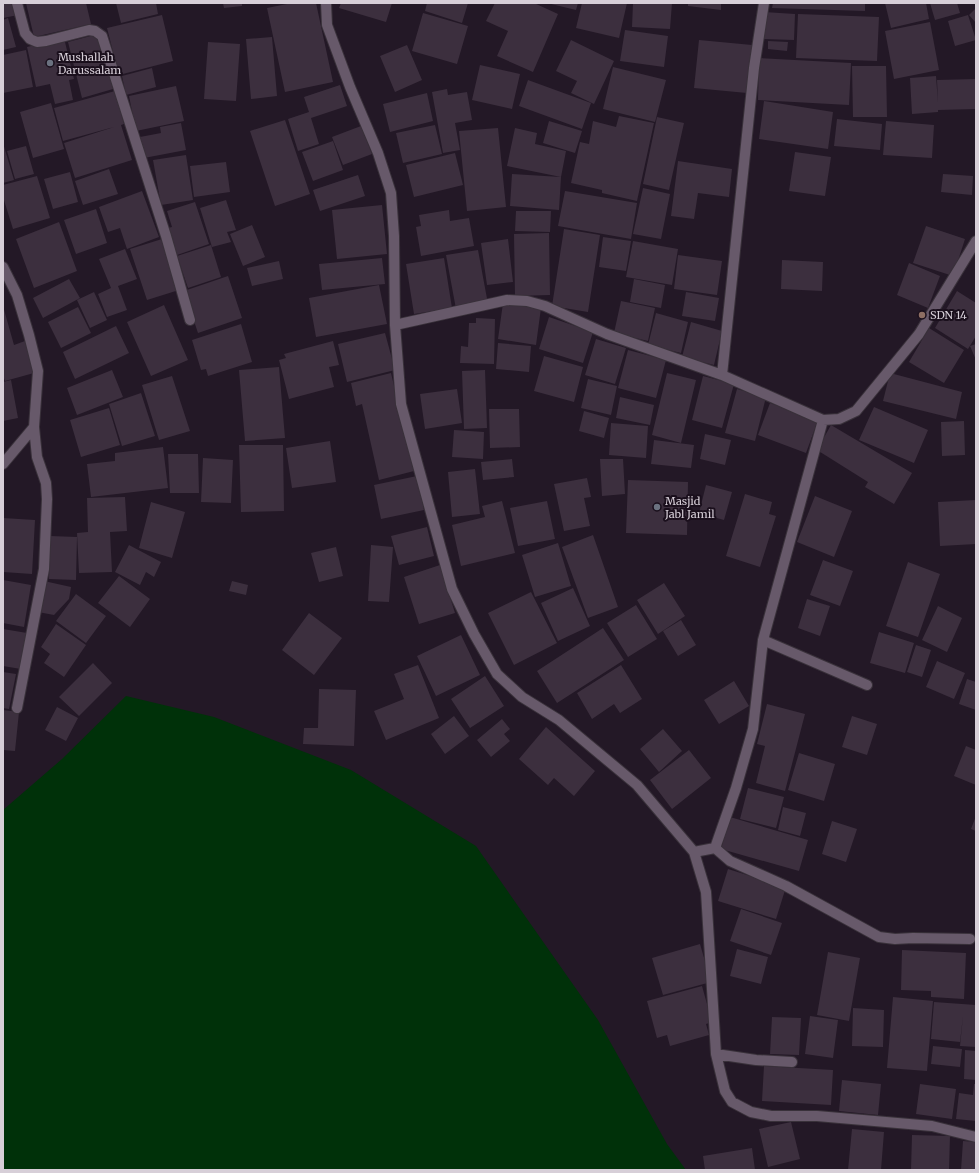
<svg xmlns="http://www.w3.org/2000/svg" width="979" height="1173" font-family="Merriweather,serif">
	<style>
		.green { fill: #003109 }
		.building { fill: #3c2f3e }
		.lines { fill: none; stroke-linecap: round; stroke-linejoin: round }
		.minor-casing { stroke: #39313a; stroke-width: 12 }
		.minor { stroke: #67596a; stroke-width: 10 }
		.worship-dot { fill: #6b7280; stroke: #1a0f1c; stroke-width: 1.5 }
		.education-dot { fill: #8d6e63; stroke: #1a0f1c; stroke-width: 1.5 }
		.labels { text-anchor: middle; stroke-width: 4; stroke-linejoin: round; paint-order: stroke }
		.poi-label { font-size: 11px; fill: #d7cfd8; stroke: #1a0f1c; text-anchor: start }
	</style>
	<rect width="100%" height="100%" fill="#231826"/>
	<path class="green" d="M 126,696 L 214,717 L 351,770 L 476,846 L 598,1020 L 667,1144 L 686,1170 L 3,1170 L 3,810 L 62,759 Z"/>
	<path class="building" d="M 3,3 L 15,3 L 18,15 L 3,18 Z
		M 26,3 L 86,3 L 91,24 L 34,37 Z
		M 116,3 L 156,3 L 158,14 L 121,23 Z
		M 223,3 L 242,3 L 242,6 L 224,8 Z
		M 292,3 L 316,3 L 333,82 L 285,92 L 267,8 Z
		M 341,3 L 392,3 L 386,22 L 339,8 Z
		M 427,3 L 468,3 L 462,23 L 425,11 Z
		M 495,3 L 534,3 L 558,14 L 533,72 L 497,56 L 508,31 L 486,21 Z
		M 547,3 L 578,3 L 576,10 Z
		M 582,3 L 627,3 L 619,38 L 576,28 Z
		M 633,3 L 672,3 L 670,29 L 632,27 Z
		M 688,3 L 721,3 L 721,10 L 688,6 Z
		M 773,3 L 865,3 L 865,11 L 772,8 Z
		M 885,3 L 926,3 L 929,19 L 891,28 Z
		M 930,3 L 957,3 L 960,13 L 935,20 Z
		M 976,8 L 976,23 L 969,15 Z
		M 764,12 L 795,14 L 794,40 L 763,39 Z
		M 423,13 L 468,26 L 457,64 L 412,51 Z
		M 798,14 L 879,17 L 877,61 L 796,58 Z
		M 162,15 L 173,61 L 119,75 L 107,28 Z
		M 968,15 L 976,40 L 955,46 L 948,21 Z
		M 8,18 L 16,47 L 3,50 L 3,20 Z
		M 930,22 L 939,70 L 894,79 L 885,31 Z
		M 625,30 L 668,36 L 664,67 L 620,61 Z
		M 98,34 L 113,89 L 82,98 L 68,42 Z
		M 272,37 L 277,96 L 251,99 L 246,39 Z
		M 64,38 L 74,79 L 69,80 L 73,100 L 55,104 L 50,84 L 36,87 L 27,47 Z
		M 571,40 L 614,61 L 594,104 L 571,93 L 577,81 L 556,71 Z
		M 699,40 L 752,45 L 747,93 L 694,88 Z
		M 768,41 L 788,42 L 787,51 L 768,49 Z
		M 208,42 L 240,44 L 236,101 L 204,99 Z
		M 407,45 L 422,80 L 395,92 L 380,56 Z
		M 26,50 L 33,87 L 3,93 L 3,55 Z
		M 759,58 L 851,63 L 849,105 L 758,100 Z
		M 480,65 L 520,74 L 512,109 L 472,100 Z
		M 852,66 L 886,66 L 887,117 L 853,117 Z
		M 613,67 L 666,80 L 655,122 L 603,109 Z
		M 152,68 L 156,87 L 126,95 L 122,76 Z
		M 936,76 L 938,103 L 937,80 L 976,79 L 976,109 L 938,110 L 938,112 L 912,114 L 910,78 Z
		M 528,80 L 591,103 L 582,129 L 519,106 Z
		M 340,85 L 347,106 L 311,118 L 319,144 L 298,151 L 288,119 L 309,112 L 304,97 Z
		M 176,86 L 184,121 L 136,131 L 129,96 Z
		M 447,89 L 448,95 L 467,92 L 472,120 L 455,123 L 460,150 L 443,153 L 432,92 Z
		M 115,91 L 124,124 L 121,125 L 132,160 L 75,178 L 64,143 L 114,127 L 63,141 L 54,108 Z
		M 427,93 L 433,121 L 390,132 L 383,104 Z
		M 764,101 L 833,112 L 828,149 L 759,139 Z
		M 51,103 L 64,149 L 33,158 L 20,112 Z
		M 619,116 L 654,123 L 637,201 L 602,193 L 602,190 L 571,183 L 580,142 L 589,144 L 593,121 L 616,127 Z
		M 657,117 L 684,123 L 669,190 L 643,184 Z
		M 837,119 L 882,124 L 880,150 L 834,146 Z
		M 285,120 L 310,194 L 275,206 L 250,131 Z
		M 549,121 L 582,131 L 575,153 L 543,143 Z
		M 886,121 L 934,125 L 932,158 L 883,155 Z
		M 181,123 L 186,150 L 144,158 L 140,137 L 161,133 L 160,127 Z
		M 435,125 L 442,154 L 403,163 L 396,133 Z
		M 361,126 L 372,154 L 343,165 L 332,137 Z
		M 498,128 L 506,207 L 467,211 L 459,131 Z
		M 515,128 L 537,133 L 535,144 L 566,151 L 561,177 L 507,166 Z
		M 333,141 L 343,170 L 313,181 L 302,152 Z
		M 3,143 L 14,180 L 3,183 Z
		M 26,146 L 34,174 L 15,179 L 7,151 Z
		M 795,152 L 831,157 L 825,196 L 789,191 Z
		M 455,153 L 463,185 L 414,197 L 406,165 Z
		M 186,155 L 193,200 L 161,205 L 153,160 Z
		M 678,161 L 732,169 L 729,197 L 698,193 L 694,219 L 671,216 Z
		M 226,162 L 230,192 L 194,197 L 190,166 Z
		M 109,169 L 118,194 L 83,205 L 75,181 Z
		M 70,172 L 78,202 L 53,209 L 44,179 Z
		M 512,174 L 561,177 L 559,210 L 510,206 Z
		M 943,174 L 973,176 L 972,195 L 941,192 Z
		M 358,175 L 365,196 L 320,211 L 313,190 Z
		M 37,176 L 50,218 L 13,229 L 3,197 L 3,185 Z
		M 643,188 L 670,194 L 661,239 L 633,234 Z
		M 142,191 L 159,237 L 127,249 L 120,228 L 108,232 L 99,207 Z
		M 565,191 L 637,203 L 631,239 L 558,226 Z
		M 226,200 L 236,230 L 227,232 L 231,242 L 212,247 L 200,208 Z
		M 195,202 L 209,244 L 177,255 L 168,228 L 172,227 L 167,211 Z
		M 382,205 L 387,254 L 337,259 L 332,210 Z
		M 96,209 L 107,243 L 76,254 L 64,220 Z
		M 449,210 L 450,221 L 469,218 L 474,246 L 421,256 L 416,227 L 421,226 L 419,215 Z
		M 516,211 L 551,211 L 550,232 L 515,231 Z
		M 59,222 L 77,271 L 34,288 L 16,239 Z
		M 252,225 L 265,257 L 243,266 L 230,234 Z
		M 926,226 L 965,239 L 953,276 L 913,263 Z
		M 564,229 L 600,235 L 588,312 L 552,306 Z
		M 549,233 L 550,295 L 515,296 L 514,234 Z
		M 603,237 L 631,241 L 626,271 L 599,267 Z
		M 162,239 L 179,290 L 147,300 L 130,249 Z
		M 508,239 L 513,282 L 487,285 L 481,243 Z
		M 633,241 L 678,249 L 672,285 L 626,277 Z
		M 211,245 L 221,277 L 188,288 L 177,256 Z
		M 125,249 L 137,279 L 118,286 L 127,310 L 107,317 L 98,294 L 111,288 L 99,259 Z
		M 478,250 L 488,304 L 456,309 L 446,255 Z
		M 678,255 L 722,261 L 717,295 L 674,289 Z
		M 382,258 L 385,284 L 322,290 L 319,264 Z
		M 444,258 L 452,308 L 414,314 L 406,264 Z
		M 782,260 L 823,262 L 822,291 L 781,289 Z
		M 279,261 L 283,279 L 252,286 L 247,268 Z
		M 909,263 L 940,276 L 928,308 L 897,295 Z
		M 228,276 L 242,318 L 198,333 L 184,291 Z
		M 69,279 L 80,298 L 43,318 L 33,298 Z
		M 634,279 L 665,285 L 661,308 L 630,302 Z
		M 379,285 L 387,324 L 316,337 L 309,298 Z
		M 957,291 L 976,303 L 976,336 L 968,349 L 935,328 Z
		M 94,292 L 107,320 L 90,328 L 77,300 Z
		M 686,292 L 719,298 L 715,321 L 682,316 Z
		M 621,301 L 655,308 L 648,341 L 614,333 Z
		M 503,303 L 541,308 L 536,345 L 498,339 Z
		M 164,305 L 188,360 L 151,376 L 127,322 Z
		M 3,306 L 14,345 L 25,341 L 34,373 L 5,381 L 3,376 Z
		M 78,307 L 91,333 L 61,348 L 48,322 Z
		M 656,313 L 688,322 L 681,353 L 648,345 Z
		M 549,317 L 593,332 L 583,363 L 539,349 Z
		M 476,318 L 495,319 L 494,364 L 460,363 L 461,346 L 468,347 L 469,323 L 476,323 Z
		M 691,322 L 722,331 L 714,365 L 682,357 Z
		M 241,324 L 252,362 L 208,376 L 206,369 L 201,370 L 192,340 Z
		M 116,326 L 129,353 L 75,379 L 63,352 Z
		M 929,328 L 964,350 L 944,383 L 909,362 Z
		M 385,333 L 395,370 L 347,382 L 338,344 Z
		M 596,339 L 626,348 L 615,384 L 585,375 Z
		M 333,341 L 339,365 L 329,367 L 334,387 L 289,399 L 279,360 L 286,358 L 284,354 Z
		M 498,343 L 531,346 L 529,372 L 496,369 Z
		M 976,344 L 976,360 L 970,346 Z
		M 628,350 L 666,360 L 656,398 L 618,388 Z
		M 544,356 L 583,367 L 574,402 L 534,391 Z
		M 279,367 L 285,438 L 245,441 L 239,370 Z
		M 112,370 L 123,397 L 77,415 L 67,388 Z
		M 485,370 L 487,428 L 464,429 L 462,371 Z
		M 391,373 L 414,471 L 379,480 L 362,404 L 356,406 L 351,383 Z
		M 667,373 L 696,380 L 681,443 L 652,435 Z
		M 890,373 L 962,392 L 956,419 L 883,401 Z
		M 172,376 L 190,431 L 159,440 L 142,385 Z
		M 703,376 L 734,384 L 722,428 L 692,420 Z
		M 588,379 L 617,386 L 611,415 L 581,408 Z
		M 11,380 L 18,418 L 3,421 L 3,382 Z
		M 457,389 L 462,423 L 425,429 L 420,394 Z
		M 737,389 L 766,397 L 755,441 L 725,433 Z
		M 141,393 L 155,436 L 122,446 L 109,404 Z
		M 620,397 L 654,405 L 650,425 L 616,418 Z
		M 770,403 L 818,420 L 806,453 L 758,435 Z
		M 874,407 L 928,430 L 914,463 L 859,440 Z
		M 109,408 L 120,445 L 81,457 L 70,420 Z
		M 489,409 L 519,409 L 520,447 L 490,448 Z
		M 584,411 L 609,418 L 604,438 L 579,431 Z
		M 964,421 L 965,455 L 942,456 L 941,422 Z
		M 611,423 L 648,426 L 646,458 L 609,455 Z
		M 831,425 L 912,473 L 894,504 L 865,487 L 868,482 L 817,450 Z
		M 454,430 L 484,432 L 483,459 L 452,457 Z
		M 705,434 L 731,440 L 725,465 L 700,459 Z
		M 654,440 L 694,445 L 691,468 L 651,464 Z
		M 330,441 L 336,482 L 292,488 L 286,448 Z
		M 239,445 L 283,445 L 284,511 L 241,512 Z
		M 163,447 L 168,488 L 91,497 L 87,464 L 115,461 L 115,453 Z
		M 168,454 L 198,454 L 199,493 L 170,493 Z
		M 203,458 L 233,460 L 231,503 L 201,502 Z
		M 512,459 L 514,477 L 483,480 L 481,462 Z
		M 600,459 L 623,459 L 625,494 L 602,496 Z
		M 475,469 L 480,514 L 452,517 L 448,472 Z
		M 417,476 L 424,510 L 381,519 L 374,485 Z
		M 587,478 L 591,497 L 584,498 L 590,526 L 564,531 L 554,484 Z
		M 628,480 L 688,482 L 687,535 L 626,533 Z
		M 706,485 L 732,492 L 724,520 L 699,513 Z
		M 745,494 L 772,502 L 769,514 L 776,516 L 760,567 L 726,556 Z
		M 815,496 L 852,511 L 834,557 L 797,542 Z
		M 125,497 L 127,531 L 110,532 L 112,572 L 79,573 L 77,533 L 88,532 L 87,498 Z
		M 976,500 L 976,544 L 940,546 L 938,502 Z
		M 502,501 L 515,553 L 461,566 L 452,525 L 485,517 L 482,506 Z
		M 547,501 L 555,539 L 518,546 L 510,508 Z
		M 151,502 L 185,512 L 172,558 L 139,548 Z
		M 3,518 L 35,520 L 32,574 L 3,572 Z
		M 427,527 L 434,556 L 399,565 L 391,536 Z
		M 593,535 L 618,607 L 588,618 L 562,547 Z
		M 50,536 L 77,537 L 76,580 L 49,579 Z
		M 558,543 L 571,586 L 535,597 L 522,555 Z
		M 129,545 L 161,562 L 154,577 L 146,572 L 140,585 L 115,572 Z
		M 371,545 L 393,547 L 389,602 L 368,601 Z
		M 336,547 L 343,576 L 319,582 L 311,553 Z
		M 823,560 L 853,571 L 840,606 L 810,595 Z
		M 908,562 L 940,574 L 918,637 L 886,626 Z
		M 440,565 L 455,613 L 419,624 L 404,577 Z
		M 119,576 L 150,599 L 130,627 L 98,603 Z
		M 3,580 L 31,585 L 24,627 L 3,623 Z
		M 44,581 L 71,587 L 69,599 L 54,615 L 38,612 Z
		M 232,581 L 248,585 L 246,595 L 229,591 Z
		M 664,583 L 685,616 L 658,634 L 637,600 Z
		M 573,588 L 590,626 L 558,641 L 541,603 Z
		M 531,592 L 557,643 L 514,665 L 488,613 Z
		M 76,594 L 106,616 L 86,643 L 56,621 Z
		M 807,599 L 830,606 L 820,636 L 798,628 Z
		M 636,605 L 657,639 L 628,657 L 607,623 Z
		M 938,606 L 962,618 L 947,652 L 922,640 Z
		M 309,613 L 342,638 L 314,675 L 282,650 Z
		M 681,620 L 696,645 L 678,656 L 663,631 Z
		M 56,624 L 86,645 L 64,677 L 44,663 L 50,654 L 41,647 Z
		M 603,628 L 624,660 L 557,703 L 537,671 Z
		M 3,629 L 27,633 L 21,669 L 3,666 Z
		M 879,632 L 914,643 L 905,673 L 870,663 Z
		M 461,635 L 480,675 L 436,696 L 417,656 Z
		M 916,645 L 931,650 L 922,677 L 907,672 Z
		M 937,661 L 965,673 L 954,699 L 926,687 Z
		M 93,663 L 112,683 L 79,716 L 59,697 Z
		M 418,665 L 439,718 L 386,740 L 374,711 L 404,699 L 394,674 Z
		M 621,665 L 642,699 L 620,713 L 614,704 L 592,719 L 577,693 Z
		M 3,672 L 16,674 L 9,709 L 3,708 Z
		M 485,676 L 504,706 L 470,728 L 451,699 Z
		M 967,679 L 976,682 L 976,710 L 959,704 Z
		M 734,681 L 749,706 L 719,724 L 704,700 Z
		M 319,689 L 356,690 L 354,746 L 303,744 L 304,728 L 318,728 Z
		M 767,704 L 805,714 L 785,791 L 756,783 L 765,746 L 757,744 Z
		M 57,707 L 78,718 L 66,741 L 45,730 Z
		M 3,710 L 19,712 L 15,751 L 3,750 Z
		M 454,716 L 469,736 L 445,754 L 431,734 Z
		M 852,716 L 877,724 L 867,755 L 842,747 Z
		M 502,719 L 510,729 L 504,734 L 510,741 L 491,757 L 477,740 Z
		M 546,727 L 595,771 L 574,796 L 554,778 L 548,785 L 519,759 Z
		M 663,729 L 682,751 L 659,772 L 640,749 Z
		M 966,746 L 976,750 L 976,785 L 954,776 Z
		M 689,750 L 711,778 L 672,809 L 650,780 Z
		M 799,753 L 835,764 L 824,801 L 788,790 Z
		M 748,788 L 784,797 L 776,828 L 740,819 Z
		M 783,807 L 806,813 L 800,836 L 778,830 Z
		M 976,816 L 976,831 L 971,829 Z
		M 730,817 L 808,840 L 799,871 L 721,849 Z
		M 832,821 L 857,829 L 846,862 L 822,854 Z
		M 728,869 L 786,887 L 776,919 L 718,901 Z
		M 741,909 L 782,923 L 771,955 L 730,941 Z
		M 700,944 L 711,982 L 663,995 L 652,958 Z
		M 737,949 L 768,957 L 761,984 L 730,976 Z
		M 902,950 L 966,953 L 964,999 L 931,997 L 931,991 L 901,990 Z
		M 828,952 L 860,958 L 849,1021 L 817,1015 Z
		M 702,986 L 712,1022 L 706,1024 L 709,1035 L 670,1046 L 667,1035 L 657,1038 L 647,1001 Z
		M 893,997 L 933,1001 L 927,1071 L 887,1068 Z
		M 934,1002 L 976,1005 L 976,1047 L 960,1046 L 963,1016 L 960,1042 L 931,1039 Z
		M 853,1008 L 884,1010 L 883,1047 L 852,1046 Z
		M 810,1016 L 838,1020 L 833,1058 L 805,1054 Z
		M 772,1017 L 801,1018 L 799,1055 L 770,1054 Z
		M 933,1046 L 962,1049 L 960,1067 L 931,1064 Z
		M 965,1050 L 976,1051 L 976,1080 L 964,1079 Z
		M 764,1066 L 833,1070 L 831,1105 L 762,1101 Z
		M 842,1080 L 881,1084 L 878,1115 L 839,1111 Z
		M 920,1084 L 956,1089 L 952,1119 L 916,1114 Z
		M 974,1084 L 976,1084 L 976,1121 L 956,1119 L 959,1093 L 973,1095 Z
		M 791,1122 L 800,1159 L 768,1167 L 759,1129 Z
		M 852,1129 L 884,1132 L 881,1170 L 848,1170 Z
		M 912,1135 L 950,1136 L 949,1170 L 911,1170 Z
		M 963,1141 L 976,1142 L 976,1170 L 961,1170 Z
		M 752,1148 L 755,1170 L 705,1170 L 703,1156 Z"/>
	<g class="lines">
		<defs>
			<path id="minor" d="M 17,3 L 25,33 L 30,39 L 37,42 L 46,41 L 89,30 L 95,31 L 102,36 L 166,236 L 190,320
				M 326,3 L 327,25 L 350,87 L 378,153 L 391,193 L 394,236 L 395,325 L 401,404 L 452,589 L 474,634 L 497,674 L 522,697 L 559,720 L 637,785 L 694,852 L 706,892 L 716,1054 L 725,1091 L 732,1102 L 751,1112 L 771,1116 L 817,1116 L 932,1126 L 976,1137
				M 3,267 L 17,295 L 29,335 L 38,371 L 34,427 L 37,457 L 46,483 L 47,499 L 44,569 L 17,708
				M 395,325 L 507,300 L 527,301 L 545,306 L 607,334 L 722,375 L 823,420 L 839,419 L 856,411 L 919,334 L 976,241
				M 722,375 L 754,68 L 764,3
				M 3,464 L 34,427
				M 763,640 L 867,685
				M 715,848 L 730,861 L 786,886 L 879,937 L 895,939 L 913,938 L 970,939
				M 694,852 L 715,848 L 736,788 L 753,729 L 763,640 L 823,420
				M 716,1054 L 756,1060 L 792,1062"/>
		</defs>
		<use href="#minor" class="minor-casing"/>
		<use href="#minor" class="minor"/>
	</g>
	<g class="worship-dot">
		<circle cx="50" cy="63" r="4"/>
		<circle cx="657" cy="507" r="4"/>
	</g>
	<circle class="education-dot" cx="922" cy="315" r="4"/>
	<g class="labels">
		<g class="poi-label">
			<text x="58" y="61">Mushallah<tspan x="58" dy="13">Darussalam</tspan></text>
			<text x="930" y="319">SDN 14</text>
			<text x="665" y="505">Masjid<tspan x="665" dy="13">Jabl Jamil</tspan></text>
		</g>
	</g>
	<rect width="979" height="1173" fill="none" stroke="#d7cfd8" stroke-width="8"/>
</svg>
